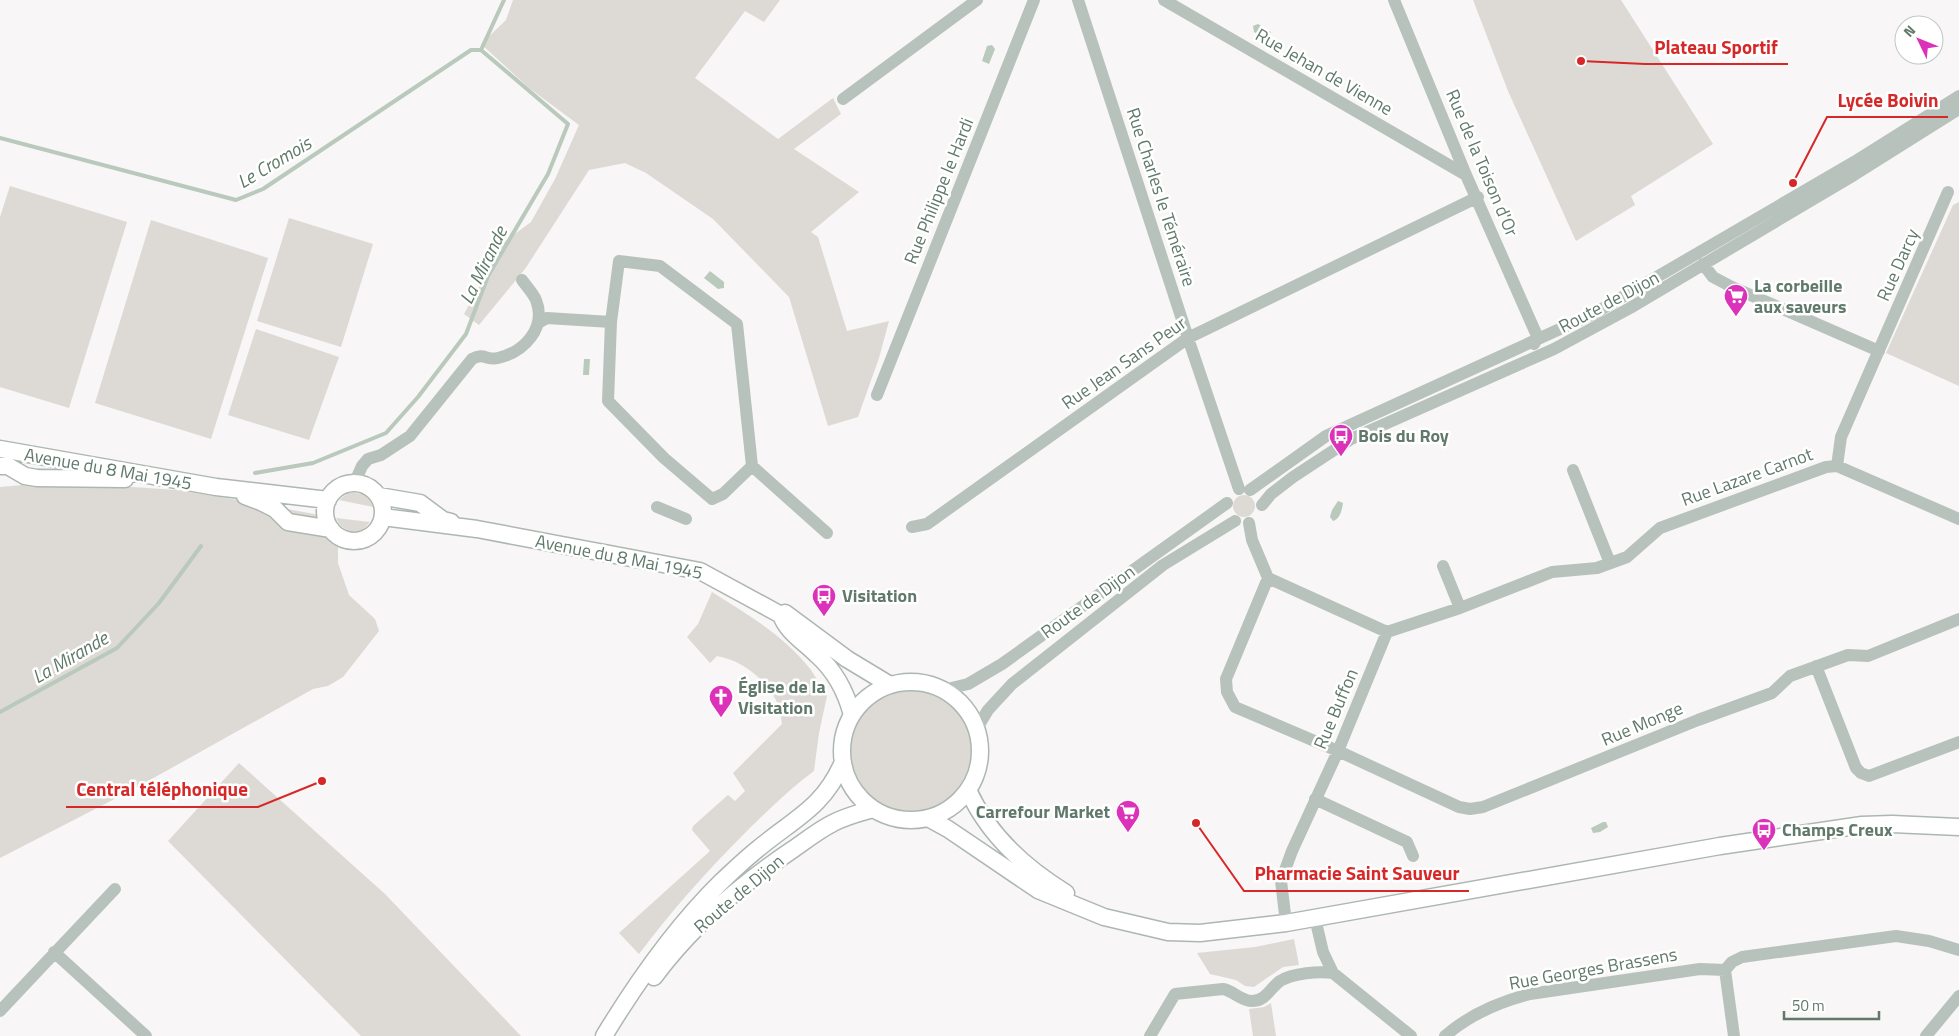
<svg xmlns="http://www.w3.org/2000/svg" width="1959" height="1036" font-family="'Titillium Web',sans-serif">
	<style>
		.green { fill: #dddad5 }
		.water { fill: #b9c9bc }
		.lines { fill: none; stroke-linecap: round; stroke-linejoin: round }
		.stream { stroke: #b9c9bc; stroke-width: 4 }
		.major-casing { stroke: #adb7b1; stroke-width: 19 }
		.minor { stroke: #b8c2bc; stroke-width: 12 }
		.major { stroke: #fff; stroke-width: 16 }
		.labels { text-anchor: middle; stroke-width: 5; stroke-linejoin: round; paint-order: stroke }
		.street-label { font-size: 18px; fill: #60796b; stroke: #fff }
		.poi-label { font-size: 18px; font-weight: bold; fill: #60796b; stroke: #fff; text-anchor: start }
		.water-label { font-size: 19px; font-style: italic; fill: #5f7a66; stroke: #fff }
		.leader { fill: none; stroke: #d62828; stroke-width: 2 }
		.callout-dot { fill: #d62828; stroke: #fff; stroke-width: 2 }
		.callout-label { font-size: 19px; text-anchor: middle; font-weight: bold; fill: #d62828; stroke: #fff; stroke-width: 5; stroke-linejoin: round; paint-order: stroke }
	</style>
	<rect width="100%" height="100%" fill="#f8f6f6"/>
	<path class="green" d="M 513,0 L 780,0 L 764,22 L 745,11 L 695,78 L 778,139 L 833,98 L 841,114 L 794,149 L 859,192 L 811,232 L 818,237 L 847,331 L 889,321 L 879,358 L 858,417 L 828,426 L 789,297 L 713,219 L 646,173 L 625,163 L 589,170 L 525,269 L 479,325 L 464,314 L 504,242 L 531,222 L 555,179 L 579,125 L 529,88 L 481,44 L 506,20 Z
		M 1473,0 L 1621,0 L 1713,144 L 1631,196 L 1635,205 L 1576,241 L 1508,91 Z
		M 10,186 L 127,222 L 69,408 L 0,387 L 0,217 Z
		M 1959,202 L 1959,386 L 1886,353 L 1953,205 Z
		M 289,218 L 373,244 L 341,347 L 257,321 Z
		M 151,220 L 268,258 L 211,439 L 95,403 Z
		M 256,329 L 339,357 L 309,440 L 228,415 Z
		M 22,485 L 133,487 L 176,490 L 227,498 L 243,501 L 331,537 L 338,544 L 338,563 L 349,595 L 375,619 L 379,631 L 343,677 L 328,686 L 313,689 L 132,790 L 0,858 L 0,487 Z
		M 348,493 C 361,493 369,493 373,507 L 339,500 Z
		M1233 506a11 11 0 1 1 22 0a11 11 0 1 1-22 0Z
		M 282,508 L 319,515 L 321,522 L 291,515 Z
		M 336,518 L 370,522 L 362,531 L 349,532 L 340,525 Z
		M 712,592 C 747,614 785,636 811,670 C 817,679 822,688 827,696 L 819,733 L 814,771 C 787,791 763,815 740,838 C 703,875 670,913 639,954 L 619,933 L 710,851 L 692,830 L 693,826 L 728,795 L 735,801 L 745,791 L 733,773 L 782,724 C 781,718 780,710 778,704 C 767,680 742,660 717,656 L 710,663 L 687,637 L 698,624 Z
		M850 751a61 61 0 1 1 122 0a61 61 0 1 1-122 0Z
		M 239,763 L 385,894 L 521,1036 L 361,1036 L 168,841 Z
		M 1294,939 L 1299,965 L 1283,967 L 1254,987 L 1245,986 L 1236,980 L 1210,974 L 1197,953 L 1255,947 Z
		M 1271,1003 L 1276,1036 L 1253,1036 L 1249,1009 L 1264,1007 Z"/>
	<path class="water" d="M 1258,24 L 1271,32 L 1266,39 L 1254,32 L 1253,26 Z
		M 992,45 L 995,49 L 989,64 L 982,61 L 987,46 Z
		M 710,271 L 724,282 L 724,288 L 718,289 L 704,278 Z
		M 584,359 L 590,359 L 589,375 L 583,375 Z
		M 1338,501 L 1343,503 C 1342,510 1340,519 1333,521 L 1330,517 L 1332,510 Z
		M 1603,822 L 1606,822 L 1608,827 L 1600,832 L 1593,833 L 1591,828 Z"/>
	<g class="lines">
		<path class="stream" d="M 0,138 L 236,200 L 263,189 L 471,50 L 481,50
			M 255,473 L 313,463 L 386,433 L 418,397 L 466,334 L 488,276 L 548,174 L 568,124 L 481,50 L 504,0
			M 0,712 L 117,648 L 159,603 L 201,546"/>
		<defs>
			<path id="major" d="M 0,449 L 216,487 L 328,500
				M 0,466 L 8,466 L 25,476 L 37,478 L 125,479
				M325 512a29 29 0 1 1 58 0a29 29 0 1 1-58 0Z
				M 245,496 L 261,502 L 275,509 L 288,522 L 331,529
				M 379,496 L 420,503 L 443,520 L 451,522
				M 383,517 L 477,529 L 700,571 L 781,615 C 787,632 804,642 817,655 C 835,671 846,692 852,715
				M 781,615 L 785,613 L 847,659 L 890,685
				M842 751a69 69 0 1 1 138 0a69 69 0 1 1-138 0Z
				M 968,790 C 988,834 1025,868 1066,893
				M 928,818 L 948,829 L 1038,890 L 1104,917 L 1168,932 L 1200,933 L 1286,923 L 1720,846 L 1862,825 L 1892,824 L 1959,827
				M 654,977 C 691,927 740,885 792,850 C 805,841 819,830 833,823 C 846,816 859,813 873,809
				M 604,1036 C 638,980 675,927 722,881 C 734,870 746,858 759,848 C 795,818 823,808 843,762"/>
		</defs>
		<use href="#major" class="major-casing"/>
		<path class="minor" d="M 1078,0 L 1188,338 L 1239,489
			M 1164,0 L 1466,175
			M 1394,0 L 1466,175 L 1538,338 L 1534,344
			M 843,99 L 977,0
			M 1703,264 L 1713,277 L 1732,287 L 1879,351
			M 538,323 L 547,318 L 611,322
			M 877,395 L 1034,0
			M 752,466 L 737,324 L 660,266 L 619,261 L 611,322 L 608,401 L 664,458 L 712,499 L 723,494 L 752,466 L 827,533
			M 1837,466 L 1841,437 L 1948,192
			M 1573,470 L 1610,563
			M 355,482 L 362,466 L 368,459 L 381,455 L 410,436 L 472,359 C 484,352 487,361 498,358 C 524,352 547,328 536,300 C 533,293 527,287 522,280
			M 1250,490 L 1326,436 L 1595,313 L 1854,162 L 1959,96
			M 1262,505 L 1271,494 L 1293,477 L 1351,439 L 1554,349 L 1630,308 L 1854,175 L 1959,109
			M 657,507 L 686,519
			M 1249,523 L 1252,540 L 1268,578 L 1387,632 L 1460,608 L 1552,572 L 1597,568 L 1627,557 L 1660,528 L 1826,467 L 1837,466 L 1959,519
			M 912,527 L 927,524 L 1188,338 L 1478,197
			M 1443,566 L 1460,608
			M 1268,578 L 1226,679 L 1227,692 L 1235,707 L 1338,751 L 1459,807 L 1470,809 L 1483,807 L 1698,720 L 1772,693 L 1790,676 L 1848,655 L 1868,656 L 1959,619
			M 1816,666 L 1856,768 L 1861,773 L 1869,776 L 1959,742
			M 943,690 L 968,684 L 1002,664 L 1227,503
			M 977,728 L 988,710 L 1012,684 L 1163,565 L 1235,521
			M 1315,799 L 1407,842 L 1413,856
			M 1315,918 L 1323,952 L 1333,973
			M 1286,923 L 1281,881 L 1292,851 L 1338,751 L 1387,632
			M 54,952 L 146,1036
			M 1725,970 L 1732,962 L 1742,957 L 1896,936 L 1929,941 L 1959,950
			M 1725,970 L 1734,1036
			M 0,1011 L 115,889
			M 1150,1036 L 1175,994 L 1223,989 C 1234,991 1241,1001 1252,1001 C 1266,1001 1270,988 1280,981 C 1293,973 1319,971 1333,973 L 1411,1036
			M 1445,1036 C 1469,1015 1499,1002 1530,994 L 1700,969 L 1725,970
			M 1926,1036 L 1959,996"/>
		<use href="#major" class="major"/>
	</g>
	<defs>
		<symbol id="supermarket-pin" viewBox="-11 -11 22 30"><path d="M0 17L-7.5 6A9.5 9.5 0 1 1 7.5 6Z" fill="#dc32ba" stroke="#fff"/><path d="M-6-5.5h2.5l.6 2H6L4.5 2H-2.5L-4.4-4H-6ZM-1.5 3.2a1.3 1.3 0 1 0 .1 0ZM3 3.2a1.3 1.3 0 1 0 .1 0Z" fill="#fff"/></symbol>
		<symbol id="bus-pin" viewBox="-11 -11 22 30"><path d="M0 17L-7.5 6A9.5 9.5 0 1 1 7.5 6Z" fill="#dc32ba" stroke="#fff"/><path d="M-5-6H5V4H4V6H2V4H-2V6H-4V4H-5ZM-3.5-4V0h7V-4ZM-3.5 1.2v1.5H-2V1.2ZM2 1.2v1.5H3.5V1.2Z" fill="#fff"/></symbol>
		<symbol id="church-pin" viewBox="-11 -11 22 30"><path d="M0 17L-7.5 6A9.5 9.5 0 1 1 7.5 6Z" fill="#dc32ba" stroke="#fff"/><path d="M-1.2-6h2.4v3.5h3.3v2.4h-3.3V6h-2.4V-.1h-3.3v-2.4h3.3Z" fill="#fff"/></symbol>
	</defs>
	<g fill-rule="evenodd">
		<use href="#supermarket-pin" x="1722" y="282" width="28" height="38"/>
		<use href="#bus-pin" x="1327" y="422" width="28" height="38"/>
		<use href="#bus-pin" x="810" y="582" width="28" height="38"/>
		<use href="#church-pin" x="707" y="683" width="28" height="38"/>
		<use href="#supermarket-pin" x="1114" y="798" width="28" height="38"/>
		<use href="#bus-pin" x="1750" y="816" width="28" height="38"/>
	</g>
	<g class="labels">
		<g class="street-label">
			<text transform="translate(1324 72) rotate(30)" y="6">Rue Jehan de Vienne</text>
			<text transform="translate(1482 163) rotate(67)" y="6">Rue de la Toison d'Or</text>
			<text transform="translate(939 191) rotate(-68)" y="6">Rue Philippe le Hardi</text>
			<text transform="translate(1161 197) rotate(72)" y="6">Rue Charles le Téméraire</text>
			<text transform="translate(1898 265) rotate(-66)" y="6">Rue Darcy</text>
			<text transform="translate(1609 302) rotate(-28)" y="6">Route de Dijon</text>
			<text transform="translate(1124 363) rotate(-35)" y="6">Rue Jean Sans Peur</text>
			<text transform="translate(108 469) rotate(10)" y="6">Avenue du 8 Mai 1945</text>
			<text transform="translate(1747 477) rotate(-20)" y="6">Rue Lazare Carnot</text>
			<text transform="translate(619 557) rotate(11)" y="6">Avenue du 8 Mai 1945</text>
			<text transform="translate(1088 602) rotate(-36)" y="6">Route de Dijon</text>
			<text transform="translate(1336 709) rotate(-67)" y="6">Rue Buffon</text>
			<text transform="translate(1642 724) rotate(-23)" y="6">Rue Monge</text>
			<text transform="translate(739 894) rotate(-40)" y="6">Route de Dijon</text>
			<text transform="translate(1593 969) rotate(-10)" y="6">Rue Georges Brassens</text>
		</g>
		<g class="poi-label">
			<text x="1754" y="292">La corbeille<tspan x="1754" dy="21">aux saveurs</tspan></text>
			<text x="1358" y="442">Bois du Roy</text>
			<text x="842" y="602">Visitation</text>
			<text x="738" y="693">Église de la<tspan x="738" dy="21">Visitation</tspan></text>
			<text x="1110" y="818" text-anchor="end">Carrefour Market</text>
			<text x="1782" y="836">Champs Creux</text>
		</g>
		<g class="water-label">
			<text transform="translate(274 162) rotate(-31)" y="7">Le Cromois</text>
			<text transform="translate(483 265) rotate(-64)" y="7">La Mirande</text>
			<text transform="translate(70 657) rotate(-30)" y="7">La Mirande</text>
		</g>
	</g>
	<path class="leader" d="M1581 61L1645 64H1788M1793 183L1827 117H1948M322 781L258 807H66M1196 823L1244 891H1469"/>
	<g class="callout-dot">
		<circle cx="1581" cy="61" r="5"/>
		<circle cx="1793" cy="183" r="5"/>
		<circle cx="322" cy="781" r="5"/>
		<circle cx="1196" cy="823" r="5"/>
	</g>
	<g class="callout-label">
		<text x="1716" y="54">Plateau Sportif</text>
		<text x="1888" y="107">Lycée Boivin</text>
		<text x="162" y="796">Central téléphonique</text>
		<text x="1357" y="880">Pharmacie Saint Sauveur</text>
	</g>
	<g transform="translate(1919 40) rotate(313)"><circle r="24" fill="#ffffff" stroke="#bfc9c4"/>
	<path d="M0-4L9 19L0 12L-9 19Z" fill="#dc32ba"/>
	<text y="-8" font-size="14" font-weight="bold" text-anchor="middle" fill="#60796b">N</text>
	</g>
	<path d="M1784 1011v8h95v-8" fill="none" stroke="#60796b" stroke-width="2.5"/>
	<text x="1792" y="1011" font-size="15" fill="#60796b" stroke="#ffffff" stroke-width="4" paint-order="stroke">50 m</text>
</svg>
